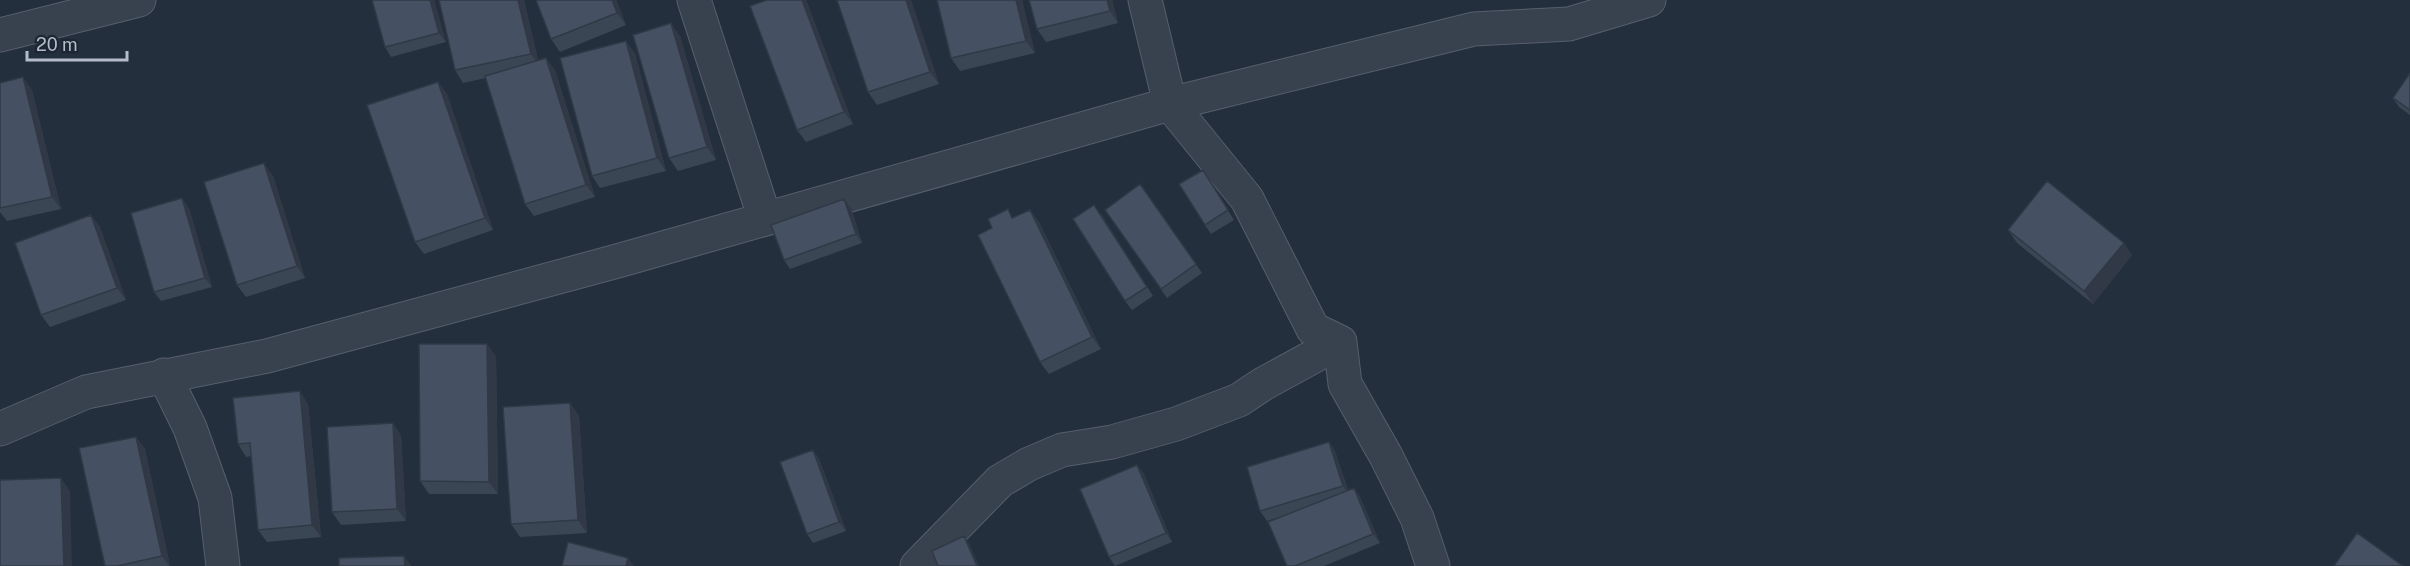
<svg xmlns="http://www.w3.org/2000/svg" width="2410" height="566" font-family="'Public Sans',sans-serif">
	<style>
		.lines { fill: none; stroke-linecap: round; stroke-linejoin: round }
		.minor-casing { stroke: #565f6c; stroke-width: 35 }
		.minor { stroke: #38414e; stroke-width: 33 }
		.wall { fill: #3b4654 }
		.shaded-wall { fill: #303945 }
		.building { fill: #455162; stroke: #303945; stroke-width: 1.5 }
	</style>
	<rect width="100%" height="100%" fill="#242f3e"/>
	<g class="lines">
		<defs>
			<path id="minor" d="M 694,0 L 765,219
				M 1145,0 L 1170,104 L 1247,199 L 1313,329 L 1340,342 L 1345,384 L 1386,456 L 1417,518 L 1433,566
				M 0,35 L 139,0
				M 164,375 L 190,428 L 215,498 L 223,566
				M 0,429 L 86,392 L 267,356 L 621,260 L 1170,104 L 1474,29 L 1569,24 L 1649,0
				M 917,566 L 1000,481 L 1029,464 L 1062,450 L 1112,442 L 1176,424 L 1239,400 L 1263,384 L 1340,342"/>
		</defs>
		<use href="#minor" class="minor-casing"/>
		<use href="#minor" class="minor"/>
	</g>
	<path class="wall" d="M 434,0 L 446,42 L 391,57 L 385,47 Z
		M 524,0 L 538,60 L 555,70 L 595,197 L 534,216 L 525,204 L 486,78 L 463,83 L 455,70 Z
		M 536,0 L 616,0 L 626,25 L 560,52 L 551,39 Z
		M 767,0 L 806,0 L 853,124 L 806,142 L 797,130 Z
		M 911,0 L 939,84 L 877,105 L 868,92 Z
		M 1022,0 L 1035,53 L 960,71 L 951,58 Z
		M 1029,0 L 1112,0 L 1118,23 L 1046,42 L 1037,29 Z
		M 680,36 L 716,160 L 678,171 L 669,158 Z
		M 635,53 L 666,171 L 600,188 L 592,176 Z
		M 2410,73 L 2410,115 L 2399,107 L 2393,98 Z
		M 438,82 L 447,94 L 493,230 L 424,254 L 415,242 Z
		M 0,83 L 32,90 L 61,209 L 7,221 L 0,212 Z
		M 1203,170 L 1234,220 L 1211,234 L 1205,225 Z
		M 273,176 L 305,278 L 246,297 L 237,285 Z
		M 1140,184 L 1202,273 L 1167,298 L 1105,210 Z
		M 844,199 L 851,208 L 862,243 L 790,269 L 784,260 Z
		M 189,208 L 212,287 L 161,301 L 154,292 Z
		M 1030,210 L 1039,222 L 1101,349 L 1049,374 L 1040,362 L 1013,218 Z
		M 1101,214 L 1153,296 L 1132,310 L 1125,301 Z
		M 91,215 L 100,227 L 126,300 L 50,327 L 41,315 Z
		M 2008,230 L 2132,255 L 2093,304 L 2017,243 Z
		M 496,356 L 498,494 L 429,494 L 420,481 Z
		M 570,403 L 579,416 L 587,533 L 520,537 L 511,524 Z
		M 308,404 L 321,537 L 267,542 L 258,530 L 251,456 L 246,457 L 238,444 Z
		M 401,435 L 406,521 L 341,525 L 332,512 Z
		M 136,437 L 145,449 L 170,566 L 105,566 Z
		M 1329,442 L 1335,451 L 1348,490 L 1354,488 L 1360,497 L 1380,543 L 1324,566 L 1287,566 L 1291,513 L 1267,521 L 1260,511 Z
		M 813,450 L 819,459 L 846,531 L 813,543 L 807,534 Z
		M 1137,465 L 1144,474 L 1172,542 L 1115,566 L 1109,557 Z"/>
	<path class="shaded-wall" d="M 430,0 L 434,0 L 446,42 L 439,33 Z
		M 518,0 L 524,0 L 539,66 L 531,54 Z
		M 612,0 L 616,0 L 626,25 L 617,13 Z
		M 802,0 L 806,0 L 853,124 L 844,112 Z
		M 906,0 L 911,0 L 939,84 L 930,72 Z
		M 1016,0 L 1022,0 L 1035,53 L 1026,41 Z
		M 1107,0 L 1112,0 L 1118,23 L 1110,11 Z
		M 671,23 L 680,36 L 716,160 L 707,147 Z
		M 626,41 L 635,53 L 666,171 L 657,158 Z
		M 546,58 L 555,70 L 595,197 L 586,185 Z
		M 23,77 L 32,90 L 61,209 L 52,197 Z
		M 438,82 L 447,94 L 493,230 L 485,218 Z
		M 264,163 L 273,176 L 305,278 L 297,266 Z
		M 182,198 L 189,208 L 212,287 L 205,278 Z
		M 844,199 L 851,208 L 862,243 L 856,234 Z
		M 1030,210 L 1039,222 L 1101,349 L 1092,337 Z
		M 91,215 L 100,227 L 126,300 L 117,288 Z
		M 2124,243 L 2132,255 L 2093,304 L 2084,291 Z
		M 487,344 L 496,356 L 498,494 L 489,482 Z
		M 300,391 L 308,404 L 321,537 L 312,525 Z
		M 570,403 L 579,416 L 587,533 L 578,520 Z
		M 393,423 L 401,435 L 406,521 L 397,509 Z
		M 136,437 L 145,449 L 170,566 L 169,566 L 162,556 Z
		M 1329,442 L 1335,451 L 1349,495 L 1343,486 Z
		M 813,450 L 819,459 L 846,531 L 839,522 Z
		M 1137,465 L 1144,474 L 1172,542 L 1166,533 Z
		M 61,478 L 70,491 L 72,566 L 64,566 Z
		M 1354,488 L 1360,497 L 1380,543 L 1373,534 Z
		M 964,536 L 970,545 L 979,566 L 977,566 Z
		M 404,556 L 411,565 L 411,566 L 405,566 Z
		M 628,558 L 634,566 L 626,566 Z"/>
	<path class="building" d="M 372,0 L 430,0 L 439,33 L 385,47 Z
		M 439,0 L 518,0 L 531,54 L 455,70 Z
		M 536,0 L 612,0 L 617,13 L 551,39 Z
		M 767,0 L 802,0 L 844,112 L 797,130 L 750,6 Z
		M 837,0 L 906,0 L 930,72 L 868,92 Z
		M 937,0 L 1016,0 L 1026,41 L 951,58 Z
		M 1029,0 L 1107,0 L 1110,11 L 1037,29 Z
		M 671,23 L 707,147 L 669,158 L 633,35 Z
		M 626,41 L 657,158 L 592,176 L 560,58 Z
		M 546,58 L 586,185 L 525,204 L 485,76 Z
		M 2410,73 L 2410,110 L 2393,98 Z
		M 23,77 L 52,197 L 0,208 L 0,83 Z
		M 438,82 L 485,218 L 415,242 L 367,105 Z
		M 264,163 L 297,266 L 237,285 L 204,182 Z
		M 1203,170 L 1228,210 L 1205,225 L 1179,184 Z
		M 2047,181 L 2124,243 L 2084,291 L 2008,230 Z
		M 1140,184 L 1196,264 L 1161,289 L 1105,210 Z
		M 182,198 L 205,278 L 154,292 L 131,213 Z
		M 844,199 L 856,234 L 784,260 L 771,225 Z
		M 1094,205 L 1147,287 L 1125,301 L 1073,219 Z
		M 1008,209 L 1012,218 L 1030,210 L 1092,337 L 1040,362 L 978,235 L 992,228 L 988,219 Z
		M 91,215 L 117,288 L 41,315 L 15,243 Z
		M 419,344 L 487,344 L 489,482 L 420,481 Z
		M 300,391 L 312,525 L 258,530 L 250,443 L 238,444 L 233,398 Z
		M 570,403 L 578,520 L 511,524 L 503,407 Z
		M 393,423 L 397,509 L 332,512 L 327,427 Z
		M 136,437 L 162,556 L 117,566 L 105,566 L 79,448 Z
		M 1329,442 L 1343,486 L 1260,511 L 1247,467 Z
		M 813,450 L 839,522 L 807,534 L 780,462 Z
		M 1137,465 L 1166,533 L 1109,557 L 1080,489 Z
		M 61,478 L 64,566 L 0,566 L 0,480 Z
		M 1354,488 L 1373,534 L 1295,566 L 1287,566 L 1268,522 Z
		M 2357,533 L 2403,566 L 2334,566 Z
		M 964,536 L 977,566 L 938,566 L 932,551 Z
		M 568,542 L 628,558 L 626,566 L 562,566 Z
		M 404,556 L 405,566 L 339,566 L 339,558 Z"/>
	<path d="M27 51v9h100v-9" fill="none" stroke="#b4bcc9" stroke-width="3"/>
	<text x="36" y="51" font-size="18" fill="#b4bcc9" stroke="#1d2633" stroke-width="4.5" paint-order="stroke">20 m</text>
</svg>
